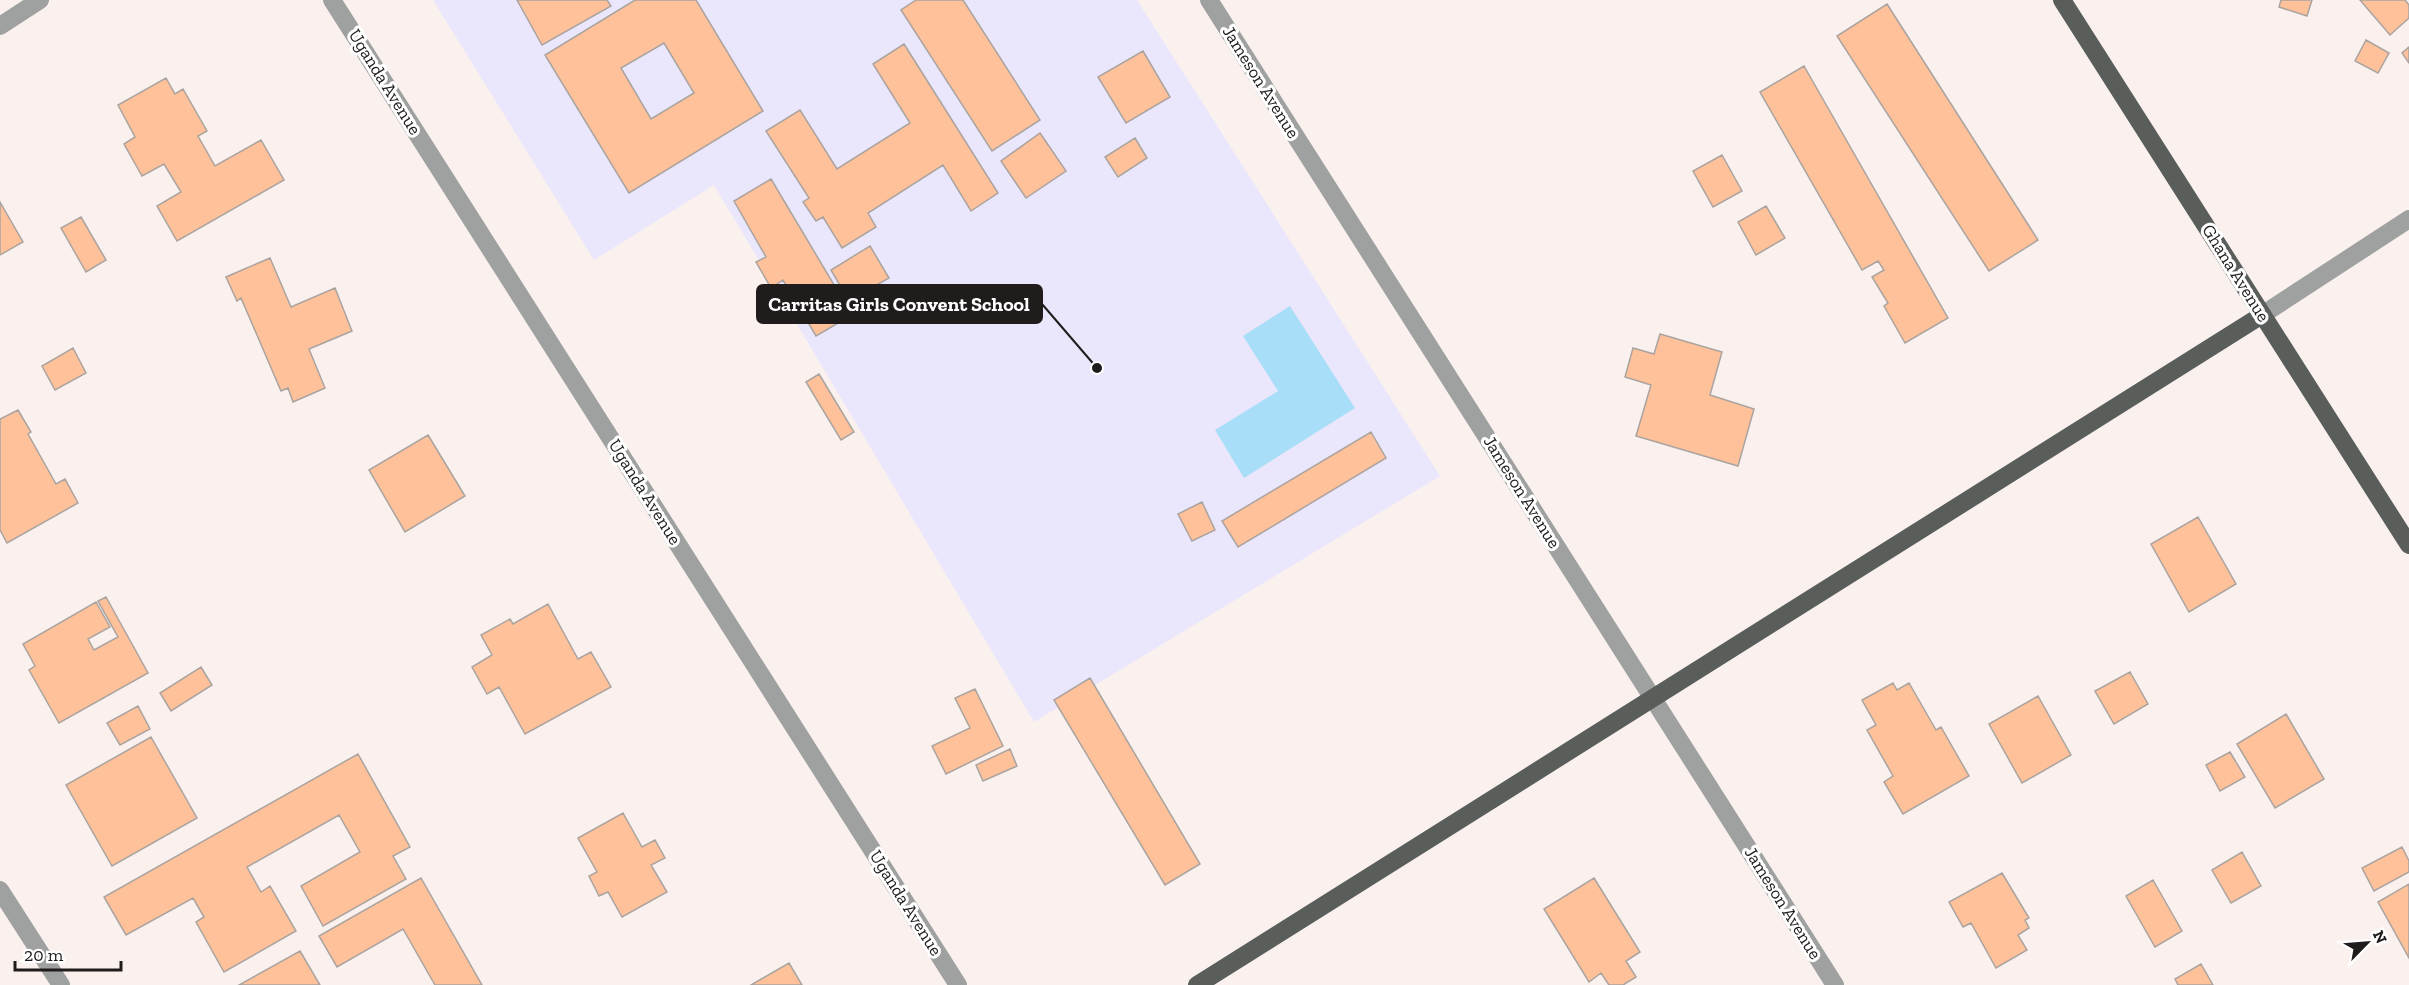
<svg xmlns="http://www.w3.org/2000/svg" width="2409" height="985" font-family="'Zilla Slab',serif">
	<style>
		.education { fill: #eae6fc }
		.water { fill: #a8def7 }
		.building { fill: #fec19a; stroke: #aaa39f; stroke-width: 1.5; fill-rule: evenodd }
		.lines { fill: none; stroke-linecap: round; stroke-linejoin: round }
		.minor { stroke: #9ea19f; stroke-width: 18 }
		.major { stroke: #595e5b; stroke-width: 18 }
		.labels { text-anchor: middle; stroke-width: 6; stroke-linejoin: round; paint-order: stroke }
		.street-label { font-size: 18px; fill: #1f1c1b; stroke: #fff }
		.leader { fill: none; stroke: #1f1c1b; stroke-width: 2 }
		.callout-dot { fill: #1f1c1b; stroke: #fff; stroke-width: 2 }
		.callout { fill: #1f1c1b; stroke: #1f1c1b; stroke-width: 2 }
		.callout-label { font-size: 20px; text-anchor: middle; font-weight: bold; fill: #fff }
	</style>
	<rect width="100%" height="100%" fill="#faf1ee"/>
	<path class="education" d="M 433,0 L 1137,0 L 1440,476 L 1034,722 L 714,185 L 594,260 Z"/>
	<path class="water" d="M 1290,306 L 1355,408 L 1244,478 L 1215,430 L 1278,391 L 1243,336 Z"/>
	<path class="building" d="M 517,0 L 607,0 L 611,6 L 542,45 Z
		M 635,0 L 696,0 L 763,111 L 629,193 L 545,55 ZM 664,43 L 694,93 L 651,119 L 621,68 Z
		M 916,0 L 963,0 L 1040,120 L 992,151 L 901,10 Z
		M 2281,0 L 2312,0 L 2307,16 L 2279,7 Z
		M 2360,0 L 2405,0 L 2409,5 L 2409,18 L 2390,35 Z
		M 1887,4 L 2038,240 L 1989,271 L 1837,36 Z
		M 2366,40 L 2389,53 L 2378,73 L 2355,61 Z
		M 904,44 L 998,193 L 971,211 L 943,165 L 868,213 L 876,227 L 842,248 L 823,217 L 816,221 L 803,202 L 809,198 L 766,131 L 800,110 L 837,169 L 910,123 L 873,64 Z
		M 2409,47 L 2409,63 L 2402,53 Z
		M 1143,51 L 1170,97 L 1126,123 L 1098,77 Z
		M 1804,66 L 1948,318 L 1905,343 L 1884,306 L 1888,303 L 1872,277 L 1884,270 L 1878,261 L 1862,270 L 1760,92 Z
		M 166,78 L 175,94 L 183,89 L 207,131 L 198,136 L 215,166 L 261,140 L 284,180 L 177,241 L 157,206 L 181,192 L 164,164 L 142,176 L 124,144 L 135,137 L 118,105 Z
		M 1040,133 L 1066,171 L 1026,198 L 1001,161 Z
		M 1135,138 L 1147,158 L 1118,177 L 1105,157 Z
		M 1722,155 L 1742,191 L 1713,207 L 1693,171 Z
		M 771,179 L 852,315 L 816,336 L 783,280 L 771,288 L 756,262 L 766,257 L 734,201 Z
		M 0,202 L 23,242 L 0,255 Z
		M 1766,206 L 1785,238 L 1756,255 L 1738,222 Z
		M 81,217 L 106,260 L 86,272 L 61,228 Z
		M 870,246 L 889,278 L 849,301 L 831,270 Z
		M 270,258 L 291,307 L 335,288 L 352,331 L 309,349 L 325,388 L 293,402 L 288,388 L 281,391 L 241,298 L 237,301 L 226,277 Z
		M 1660,334 L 1722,352 L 1710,395 L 1754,409 L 1738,466 L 1636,436 L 1651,385 L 1625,377 L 1633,348 L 1654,354 Z
		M 73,348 L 86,373 L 55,390 L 42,366 Z
		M 819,374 L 854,432 L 841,440 L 806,382 Z
		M 18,410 L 31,432 L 28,434 L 56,484 L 65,479 L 78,503 L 7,543 L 0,530 L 0,419 Z
		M 1371,432 L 1386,458 L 1238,547 L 1222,521 Z
		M 428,435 L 465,496 L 405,532 L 369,470 Z
		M 1202,502 L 1215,530 L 1192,541 L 1178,514 Z
		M 2198,517 L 2236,584 L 2189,612 L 2151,544 Z
		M 106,597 L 148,673 L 59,723 L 29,670 L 35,666 L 23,644 L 96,602 L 110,627 L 88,639 L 94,650 L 118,637 L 98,601 Z
		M 548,604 L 578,659 L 591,652 L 611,687 L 525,734 L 499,687 L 487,694 L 472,667 L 492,655 L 481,635 L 510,619 L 513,624 Z
		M 201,667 L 212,685 L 171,711 L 160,693 Z
		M 2130,672 L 2148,704 L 2114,724 L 2095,691 Z
		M 1090,678 L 1200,864 L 1165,885 L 1054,700 Z
		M 1893,683 L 1897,690 L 1909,683 L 1936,730 L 1941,727 L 1969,776 L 1903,814 L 1884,782 L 1893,776 L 1867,730 L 1876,725 L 1862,700 Z
		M 975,689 L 1003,746 L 946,774 L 932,746 L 970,728 L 955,698 Z
		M 2038,696 L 2071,755 L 2022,783 L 1989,724 Z
		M 138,706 L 150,729 L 120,745 L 107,723 Z
		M 2286,714 L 2324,779 L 2275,808 L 2237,744 Z
		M 151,737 L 197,818 L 112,866 L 66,785 Z
		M 1010,749 L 1017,766 L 983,781 L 976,765 Z
		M 2230,752 L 2245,777 L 2220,791 L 2206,765 Z
		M 358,754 L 410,847 L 393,856 L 406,879 L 323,926 L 301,886 L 360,852 L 339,815 L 247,867 L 261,892 L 270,886 L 296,931 L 224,972 L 196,922 L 204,917 L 193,898 L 126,935 L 104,897 Z
		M 623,813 L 642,847 L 655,840 L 665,858 L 651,865 L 667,892 L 622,917 L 608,892 L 599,896 L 589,876 L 597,872 L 578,838 Z
		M 2402,847 L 2409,861 L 2409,872 L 2374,891 L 2362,868 Z
		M 2242,852 L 2261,886 L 2231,903 L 2212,870 Z
		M 2002,873 L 2029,918 L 2025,920 L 2029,928 L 2018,935 L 2027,950 L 1996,968 L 1971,923 L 1963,927 L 1949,902 Z
		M 421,878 L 482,985 L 435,985 L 403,929 L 337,967 L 319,936 Z
		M 1594,878 L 1640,952 L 1626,961 L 1636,977 L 1623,985 L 1609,985 L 1601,973 L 1589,982 L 1544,909 Z
		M 2153,880 L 2182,931 L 2155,947 L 2126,896 Z
		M 2409,884 L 2409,958 L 2378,902 Z
		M 300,951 L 320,985 L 239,985 Z
		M 789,963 L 802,985 L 751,985 Z
		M 2201,964 L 2213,985 L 2178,985 L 2175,979 Z"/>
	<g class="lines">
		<path class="minor" d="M 332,0 L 958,985
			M 1209,0 L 1835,985
			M 0,26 L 40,0
			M 2262,315 L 2409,219
			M 0,890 L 61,985"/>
		<path class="major" d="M 2062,0 L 2409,545
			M 1197,985 L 2262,315"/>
	</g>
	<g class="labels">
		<g class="street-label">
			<text transform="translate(385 82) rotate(58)" y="6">Uganda Avenue</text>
			<text transform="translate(1261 82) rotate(58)" y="6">Jameson Avenue</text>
			<text transform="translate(2236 273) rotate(58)" y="6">Ghana Avenue</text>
			<text transform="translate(645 492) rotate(58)" y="6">Uganda Avenue</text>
			<text transform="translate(1522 492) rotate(58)" y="6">Jameson Avenue</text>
			<text transform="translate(906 903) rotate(58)" y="6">Uganda Avenue</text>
			<text transform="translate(1783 903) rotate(58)" y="6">Jameson Avenue</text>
		</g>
	</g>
	<path class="leader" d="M1097 368L1042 304"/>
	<circle class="callout-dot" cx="1097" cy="368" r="6"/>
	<rect class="callout" x="757" y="285" width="285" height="38" rx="6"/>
	<g class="callout-label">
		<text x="899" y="311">Carritas Girls Convent School</text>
	</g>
	<g transform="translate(2367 943) rotate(65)" stroke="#ffffff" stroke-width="4.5" paint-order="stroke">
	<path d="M0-4.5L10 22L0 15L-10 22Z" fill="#1f1c1b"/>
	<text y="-9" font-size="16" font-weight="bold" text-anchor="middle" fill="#1f1c1b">N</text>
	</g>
	<path d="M15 961v9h106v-9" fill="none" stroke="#1f1c1b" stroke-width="3"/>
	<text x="24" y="961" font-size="18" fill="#1f1c1b" stroke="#ffffff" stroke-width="4.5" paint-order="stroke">20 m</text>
</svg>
